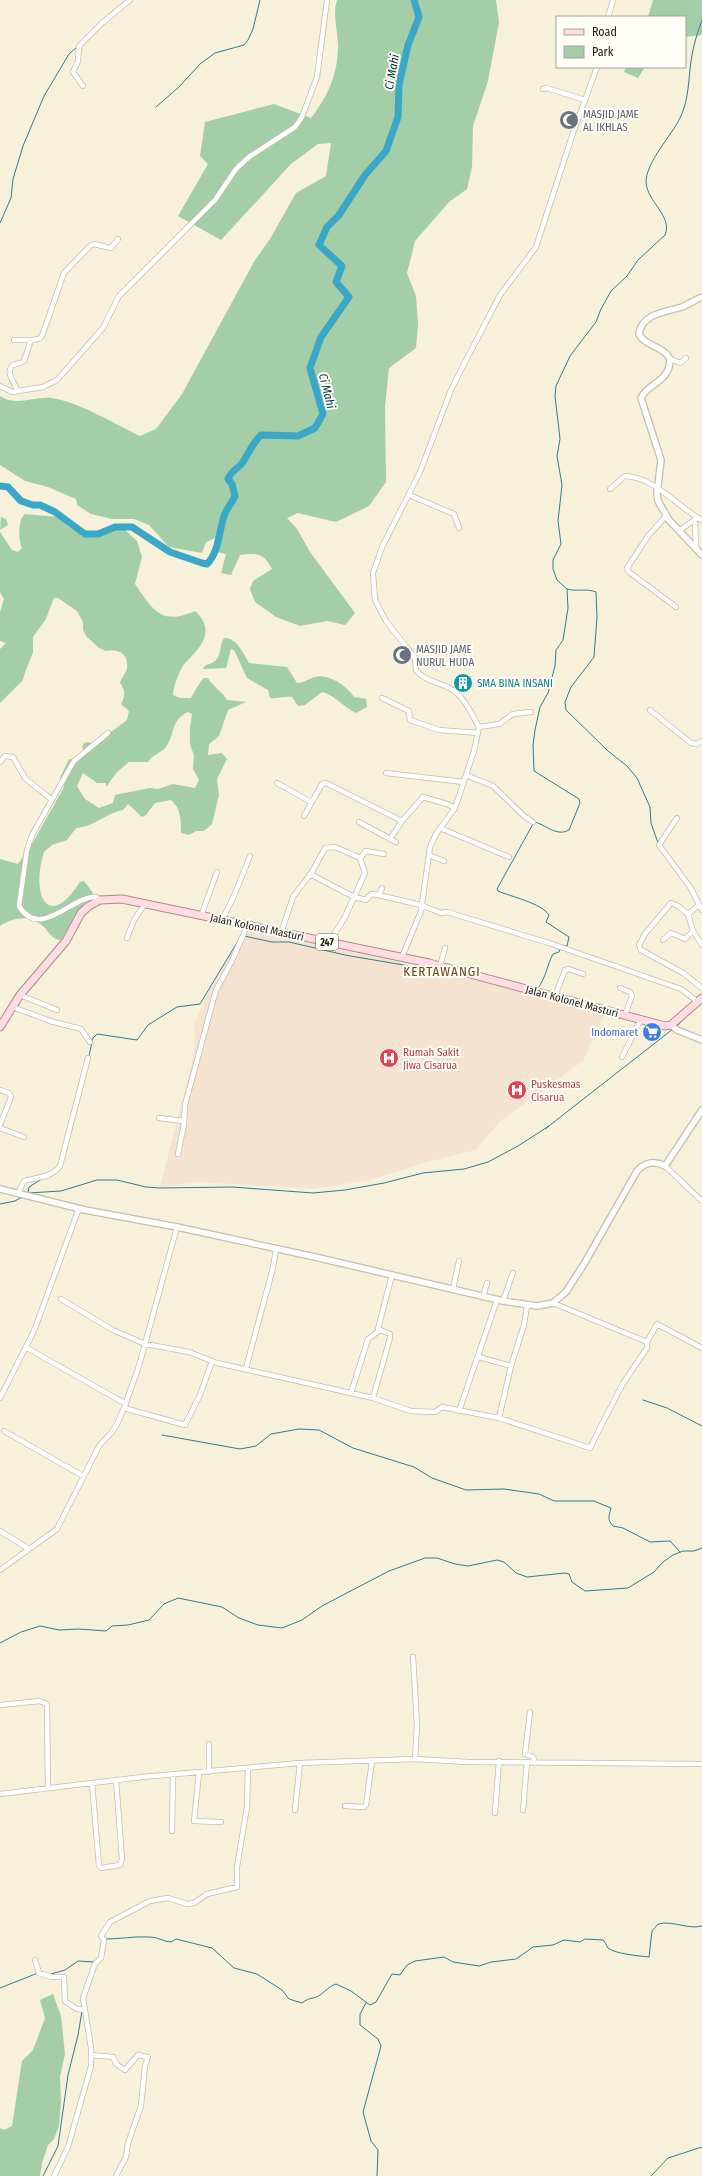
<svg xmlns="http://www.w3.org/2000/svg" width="702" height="2176" font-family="'Fira Sans Condensed',sans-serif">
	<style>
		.medical { fill: #f5e3d2 }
		.green { fill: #a3cea8; fill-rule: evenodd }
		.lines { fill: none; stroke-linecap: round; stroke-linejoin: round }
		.stream { stroke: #317d90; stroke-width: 1 }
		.river { stroke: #39a7c5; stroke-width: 7 }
		.minor-casing { stroke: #c4beaa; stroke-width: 6 }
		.tertiary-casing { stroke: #c4beaa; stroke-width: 8 }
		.primary-casing { stroke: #af898d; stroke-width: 9 }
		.minor { stroke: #fff; stroke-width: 4.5 }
		.tertiary { stroke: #fff; stroke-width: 5.5 }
		.primary { stroke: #fedce2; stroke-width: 7 }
		.labels { text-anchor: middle; stroke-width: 4; stroke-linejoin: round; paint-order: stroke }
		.shield { fill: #fffef9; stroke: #615e58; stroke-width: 1 }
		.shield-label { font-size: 10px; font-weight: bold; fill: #1d1a13 }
		.worship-label { font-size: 11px; fill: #5b616d; stroke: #fffef9; text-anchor: start }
		.culture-label { font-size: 11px; fill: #0d838f; stroke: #fffef9; text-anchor: start }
		.street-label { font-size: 11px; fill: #1d1a13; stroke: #fffef9 }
		.shop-label { font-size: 11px; fill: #366cbe; stroke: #fffef9; text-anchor: end }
		.health-label { font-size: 11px; fill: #be3a42; stroke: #fffef9; text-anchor: start }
		.water-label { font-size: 12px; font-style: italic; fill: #00323f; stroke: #fffef9 }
		.quarter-label { font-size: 13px; letter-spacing: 1px; fill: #674611; stroke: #fffef9 }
	</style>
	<rect width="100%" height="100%" fill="#f7f0db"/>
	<path class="medical" d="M 248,926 L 285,934 L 606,1009 L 583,1061 L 499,1122 L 476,1150 L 424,1163 L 370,1180 L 314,1189 L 198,1182 L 160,1187 L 194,1054 L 195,1023 L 208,993 Z"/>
	<path class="green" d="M 337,0 L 496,0 L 499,22 L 488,81 L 473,126 L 472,167 L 467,189 L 449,202 L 415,241 L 407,273 L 416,296 L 418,324 L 416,348 L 389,368 L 385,407 L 386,482 L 369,506 L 336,522 L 298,513 L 287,518 L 297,529 L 310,552 L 355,613 L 345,625 L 327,621 L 300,626 L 276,617 L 255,602 L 250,589 L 253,581 L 272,569 C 264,553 257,553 240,555 L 231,575 L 221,573 L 226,554 L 216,552 L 215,538 L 206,542 L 202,553 L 169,547 L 149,525 L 134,519 L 112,519 L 91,514 L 77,505 L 76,499 L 48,487 L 25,481 L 0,465 L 0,396 C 16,407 34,396 51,398 C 77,401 115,424 140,436 L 156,429 L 182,394 L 255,260 L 270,239 L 296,193 L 326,176 L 331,143 L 318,144 L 291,164 L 221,240 L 178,216 L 208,164 L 200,156 L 205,122 L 274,104 L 311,118 C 328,96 338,74 338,46 C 338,30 332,15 337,0 Z
		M 653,0 L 702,0 L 702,35 L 685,37 L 685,17 L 648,17 Z
		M 626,67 L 645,67 L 638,78 L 624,72 Z
		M 25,514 L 58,517 L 69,527 L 98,535 L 117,528 L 125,530 L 137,541 L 142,557 L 135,584 C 153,610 161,626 195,611 C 217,631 200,648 185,663 C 180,669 173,687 173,695 L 180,698 L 191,698 C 195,691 199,683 204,678 L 208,678 C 213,687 223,692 227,700 L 246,702 L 228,710 L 219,736 L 209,744 L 208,755 L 222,753 L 227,759 L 217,779 L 219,795 L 212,824 L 204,831 L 196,831 L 189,835 L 181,833 C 181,821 181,808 171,800 L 155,803 L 146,815 L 142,817 L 128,804 L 123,810 C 106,813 94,827 76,828 L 67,840 L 52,845 L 44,852 C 31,891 46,934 80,882 L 84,881 L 93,893 L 78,912 L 61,940 C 53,940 49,933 44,927 C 30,914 14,917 0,926 L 0,859 L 18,864 L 32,844 L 64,787 L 60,778 L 69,759 L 79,760 L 82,757 L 84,750 L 82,747 L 84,743 L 88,742 L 95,744 L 127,720 L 129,711 L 121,704 C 125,697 126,690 120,683 C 121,678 126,674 127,668 C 129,654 118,648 106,651 L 99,648 L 87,637 L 83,630 L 83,622 L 77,611 L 58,598 L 54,598 L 46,619 L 33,637 L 33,653 L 25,672 L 23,680 L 0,703 L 0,649 L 6,643 L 0,641 L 0,612 L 4,599 L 0,592 L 0,532 L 12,550 L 18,552 L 22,548 C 18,540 18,519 25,514 ZM 188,712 L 192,714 L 190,728 L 190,745 L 194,755 L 193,769 L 199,780 L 195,788 L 173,784 L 158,789 L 150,788 L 115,795 L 113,803 L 99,808 L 85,799 L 77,786 L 83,773 L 97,783 L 106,783 L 106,787 L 117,772 L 129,762 L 148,762 C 152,755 159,754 165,748 C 176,735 169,721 188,712 Z
		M 1,517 L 6,519 L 8,525 L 0,530 Z
		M 224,638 C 236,637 244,654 249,663 L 287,667 L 297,683 C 305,683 307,679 315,677 C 328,673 347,686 354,697 L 366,699 L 367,707 L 356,713 C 343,707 335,695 322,692 L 305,705 L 298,706 L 292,697 C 284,696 275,699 270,698 L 268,690 L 247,678 L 234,650 L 231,649 L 226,668 L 203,669 C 205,663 212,665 216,660 C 222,654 219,645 224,638 Z
		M 53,1994 L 61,2016 L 65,2054 L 60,2077 L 61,2102 L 59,2126 L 54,2139 L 48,2145 L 42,2163 L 40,2176 L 0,2176 L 0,2128 L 4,2130 L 12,2126 L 22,2061 L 33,2050 L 45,2018 L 40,2000 Z"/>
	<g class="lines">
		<path class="stream" d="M 97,25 L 115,9
			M 156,107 L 179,87 L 200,64 L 215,53 L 244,45 L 248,40 L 253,29 L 260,0
			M 0,223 L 11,198 L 13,179 L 23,146 L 44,96 L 69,54 L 77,47
			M 567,589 C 577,592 586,588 596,592 L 597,617 L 594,657 L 571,687 L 565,702 L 566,710 L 608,751 L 627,766 L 637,778 L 650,807 L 651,823 L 658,843
			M 535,822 C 546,825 557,837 569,830 L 580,803 L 579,799 L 534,771 L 533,745 L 535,730 L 540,707 L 548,693 L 555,666 L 556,650 L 563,640 L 568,608 L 567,589 L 557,580 L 553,569 L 553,560 L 561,544 L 558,521 L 562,485 L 557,456 L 560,439 L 555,396 L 556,386 L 570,356 L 596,322 L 601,309 L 611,291 L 627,276 L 638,260 L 665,235 C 673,216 647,202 646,182 C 646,162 672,135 680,118 C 690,98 688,76 692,55 C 694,43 698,31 702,20
			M 533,824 L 497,889 L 498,891 C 512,897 541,903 549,915 L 546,922 L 569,937 L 567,946 L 565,946
			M 244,936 L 272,942 L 289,942 L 345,955 L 421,968 L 425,965
			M 538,988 C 546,978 547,965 553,954 L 559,952 L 560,949
			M 676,1027 L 695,1008
			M 89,1056 L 93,1038 L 97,1034 L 137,1040 L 148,1025 L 177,1007 L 200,1004 L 241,936
			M 28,1193 L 29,1187 L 42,1179
			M 28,1193 L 61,1191 L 97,1180 L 117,1180 L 146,1187 L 160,1188 L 232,1187 L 313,1193 L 345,1190 L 384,1183 L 423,1173 L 464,1169 L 488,1162 L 518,1146 L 549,1126 L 545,1129 L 673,1029
			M 0,1204 L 15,1201 L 22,1197
			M 643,1400 L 667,1408 L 702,1426
			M 162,1435 L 240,1449 L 256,1446 L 271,1434 L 299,1429 L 319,1430 L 353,1448 L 414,1467 L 432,1478 L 466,1490 L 504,1489 L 539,1494 L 554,1501 L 594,1501 L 611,1508 C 609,1515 607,1520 613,1526 L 623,1528 L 650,1542 L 670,1541 L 680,1552
			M 0,1643 L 21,1632 L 40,1626 L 59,1630 L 79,1629 L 106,1631 L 112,1626 L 128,1625 L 149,1620 L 164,1604 L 178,1598 L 222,1607 L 239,1618 L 258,1625 L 282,1628 L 302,1620 L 322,1606 L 389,1571 L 425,1558 L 437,1558 L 455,1564 L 468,1566 L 497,1560 L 504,1562 L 516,1573 L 527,1577 L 565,1573 L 569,1574 L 572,1582 L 585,1591 L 628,1588 L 654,1572 L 663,1562 L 673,1555 L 683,1551 L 694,1551 L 702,1548
			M 106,1939 C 121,1939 134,1936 150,1937 C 158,1937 164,1942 171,1942 L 176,1939 L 212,1948 L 234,1968 L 257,1974 L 282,1990 L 289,1999 L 302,2003 C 311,1996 313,2000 320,1995 C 325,1992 329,1986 336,1984 L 351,1991 L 370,2005 L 376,2002 L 392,1974 L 400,1975 L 407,1965 L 415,1961 L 444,1957 L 453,1962 L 479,1966 L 491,1962 L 516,1959 L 533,1947 L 553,1945 L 564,1940 L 580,1942 L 585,1939 L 603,1940 C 606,1943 606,1945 608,1948 C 615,1954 640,1956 649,1957 L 652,1931 L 658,1924 C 673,1920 688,1930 702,1926
			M 51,1974 L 65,1970 L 78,1961 L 94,1962
			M 0,1988 L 38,1973
			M 366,2003 L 360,2014 L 360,2025 L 378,2039 L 381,2046 L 363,2112 L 371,2141 L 378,2150 L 377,2176
			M 43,2176 L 58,2146 L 68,2075 L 78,2035 L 82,2011
			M 651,2176 L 668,2158 L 702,2147"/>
		<path class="river" d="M 0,486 L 8,487 L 21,501 L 33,505 L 40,505 L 55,512 L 85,534 L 98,534 L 115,527 L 132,527 L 170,552 L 202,563 L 207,564 C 219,552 219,531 224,516 C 226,509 232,503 235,496 L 232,484 L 228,479 C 231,471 238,469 243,462 C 249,452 253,443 261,435 L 298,436 L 315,428 L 323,414 L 310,368 L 321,337 L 349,297 L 336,282 L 342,266 L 319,245 L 327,227 L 339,215 L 365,175 L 386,151 L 398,117 L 399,85 L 408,45 L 419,17 L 414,0"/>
		<defs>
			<path id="minor" d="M 608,17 L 613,0
				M 83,86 L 73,72 L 78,61 L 79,46 L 102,23 L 130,0
				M 543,89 L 547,88 L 585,100
				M 14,340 L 31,340
				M 670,359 L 680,363 L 686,358
				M 0,386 L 12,392 L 43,387 L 57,380 L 103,328 L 119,296 L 215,200 L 236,169 L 249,157 L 295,127 L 302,117 L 317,77 L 327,0
				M 17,391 C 16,383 5,374 12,366 C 15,363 21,364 24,361 L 31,340 L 39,339 L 42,336 L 64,273 L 90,246 L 94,244 L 111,248 L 118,239
				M 610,489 L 625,476 C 655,477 677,507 702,520
				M 409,495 L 454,514 L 459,528
				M 666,516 L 648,536 L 627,568 L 629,572 L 676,607
				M 695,519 L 696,547
				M 680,530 L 697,518
				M 382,698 L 409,711 L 410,720 L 439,730 L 478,733
				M 650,710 L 691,743 L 697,744 L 702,741
				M 479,727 L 499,724 L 513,714 L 531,712
				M 0,762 L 5,756 L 13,757 L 25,778 L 52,800
				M 386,773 L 463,782
				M 466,775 L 493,786 L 524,816 L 533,822
				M 277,783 L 311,802
				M 304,816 L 322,784 L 326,783 L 402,821 L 423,797 L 447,804 L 455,808
				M 677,818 L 659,845 L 690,887 L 702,910
				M 359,822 L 396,842
				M 440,828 L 509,857
				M 390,839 L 402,821
				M 429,855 L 444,861
				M 360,858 L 366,851 L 384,854
				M 310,874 L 354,897 L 366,900 L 371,894 L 379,895 L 382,888
				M 378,895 L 421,905 L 441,913 L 447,912 L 549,943 L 681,989 L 698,1002
				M 100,900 L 96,897 C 73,895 40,941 19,906 L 27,850 L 32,835 L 74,761 L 108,733
				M 699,905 L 688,914 L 678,906 L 671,903 L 645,934 L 639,945 L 641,950 L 683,973 L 702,988
				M 688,914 L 693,931 L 702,945
				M 201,916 L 217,872
				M 222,920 L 234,896 L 250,856
				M 281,933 L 293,897 L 312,872 L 325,848 L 335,847 L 360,858
				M 127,938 L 134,920 L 145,904
				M 663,940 L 671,933 L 685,939 L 693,931
				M 329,942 L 345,917 L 365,873 L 360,858
				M 402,957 L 421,911 L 430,847 L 436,834 L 455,808 L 474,751 L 479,727 C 472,715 464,696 451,689 C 440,682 425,682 416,670 L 415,658 L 386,621 L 375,600 L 373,573 L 382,547 L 420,472 L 451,390 L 462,368 L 500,295 L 536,247 L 573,133 L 597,67
				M 440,966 L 445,948
				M 620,988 L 630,992 L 632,996 L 625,1015
				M 20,995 L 57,1010
				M 555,996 L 565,970 L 569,969 L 583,974
				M 13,1007 L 50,1021 L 81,1029 L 90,1042
				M 622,1057 L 641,1019
				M 0,1090 L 9,1093 L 11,1097 L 0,1125
				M 159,1118 L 183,1121
				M 0,1128 L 24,1137
				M 178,1154 L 184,1124 L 185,1105 L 216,990 L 231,963 L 247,926
				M 665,1166 L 702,1201
				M 18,1193 L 24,1181 C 37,1177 51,1178 60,1166 L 88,1058
				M 453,1289 L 459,1261
				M 483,1297 L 487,1283
				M 61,1299 L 113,1330 L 145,1344 L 189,1352 L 217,1363 L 373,1398 L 411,1411 L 435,1412 L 442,1407 L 499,1418 L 511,1366 L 524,1325 L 527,1306
				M 503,1301 L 513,1273
				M 647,1342 L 657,1324 L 702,1348
				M 27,1348 L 126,1404
				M 479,1357 L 511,1366
				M 246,1368 L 273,1268 L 276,1249
				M 351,1393 L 368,1339 L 379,1331
				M 0,1398 L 34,1331 L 79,1208
				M 373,1398 L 390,1338 L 390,1334 L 378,1329 L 392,1275
				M 124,1408 L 185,1425 L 200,1395 L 212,1361
				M 459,1411 L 497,1300
				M 499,1418 L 590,1448 L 622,1385 L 647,1348 L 647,1342 L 553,1303
				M 4,1431 L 83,1476
				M 0,1531 L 29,1549
				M 0,1570 L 57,1529 L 99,1446 L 112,1432 L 117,1424 L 124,1408 L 139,1366 L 177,1227
				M 413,1657 L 417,1725 L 415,1759
				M 0,1705 L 40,1701 L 47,1704 L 48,1788
				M 530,1712 L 525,1754 L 533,1757 L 535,1762
				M 209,1772 L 209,1744
				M 199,1773 L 194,1821 L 221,1822
				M 92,1783 L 99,1866 L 101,1868 L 120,1865 L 122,1859 L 116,1780
				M 0,1794 L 142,1777 L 300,1763 L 415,1759 L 468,1762 L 702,1764
				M 345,1806 L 364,1807 L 366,1805 L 372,1761
				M 295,1810 L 300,1763
				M 523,1810 L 527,1762
				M 495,1813 L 499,1761
				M 172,1831 L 173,1775
				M 35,1960 L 39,1973 L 52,1977 L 64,1977 L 65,2001 L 77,2009 L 85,2010
				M 91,2055 L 113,2057 L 116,2064 L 125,2070 L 138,2055 L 148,2057 L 145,2066 L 141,2106 L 128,2143 L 126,2157 L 116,2176
				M 54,2176 L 68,2147 L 91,2066 L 91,2048 L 83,1998 L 95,1964 L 101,1958 L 104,1940 L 101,1936 L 110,1922 L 150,1901 L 168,1898 L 187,1904 L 194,1903 L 207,1894 L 237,1887 L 237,1867 L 247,1807 L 248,1768"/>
			<path id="tertiary" d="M 702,297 C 695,300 689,304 682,307 C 666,312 642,313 639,334 C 645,347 663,345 670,359 C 670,383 648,382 641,398 L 661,460 L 657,494 L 658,501 L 669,520 L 702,555
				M 671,1025 L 677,1030 L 702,1040
				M 0,1189 L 85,1210 L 177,1227 L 315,1257 L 503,1301 L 537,1306 L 553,1303 L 566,1292 L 584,1264 L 637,1171 C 644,1163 654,1160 665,1166 L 702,1110"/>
			<path id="primary" d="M 0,1027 L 20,995 L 66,941 L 81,913 L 89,906 L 100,900 L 122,899 L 429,963 L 665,1026 L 671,1025 L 702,998"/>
		</defs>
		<use href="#minor" class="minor-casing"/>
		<use href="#tertiary" class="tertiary-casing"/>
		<use href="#primary" class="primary-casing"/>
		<use href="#minor" class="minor"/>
		<use href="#tertiary" class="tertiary"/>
		<use href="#primary" class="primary"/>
	</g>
	<defs>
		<symbol id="mosque-disc" viewBox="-11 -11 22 22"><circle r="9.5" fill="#6b7280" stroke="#fffef9"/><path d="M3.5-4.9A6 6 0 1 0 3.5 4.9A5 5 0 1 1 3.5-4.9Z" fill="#fff"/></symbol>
		<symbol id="building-disc" viewBox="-11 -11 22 22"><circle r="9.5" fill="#0f9aa8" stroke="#fffef9"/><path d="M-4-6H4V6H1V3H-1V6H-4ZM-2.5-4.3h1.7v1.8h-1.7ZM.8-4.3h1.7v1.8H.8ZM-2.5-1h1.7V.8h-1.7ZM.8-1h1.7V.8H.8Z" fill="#fff"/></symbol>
		<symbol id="supermarket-disc" viewBox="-11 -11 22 22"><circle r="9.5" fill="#3f7fe0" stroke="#fffef9"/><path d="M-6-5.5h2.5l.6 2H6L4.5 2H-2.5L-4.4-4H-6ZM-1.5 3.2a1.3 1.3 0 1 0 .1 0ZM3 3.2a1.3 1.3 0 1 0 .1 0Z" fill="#fff"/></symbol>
		<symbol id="hospital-disc" viewBox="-11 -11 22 22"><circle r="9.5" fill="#e0444e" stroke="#fffef9"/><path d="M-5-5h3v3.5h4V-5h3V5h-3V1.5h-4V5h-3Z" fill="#fff"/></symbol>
	</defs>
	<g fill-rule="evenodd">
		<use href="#mosque-disc" x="558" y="109" width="22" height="22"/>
		<use href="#mosque-disc" x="391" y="644" width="22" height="22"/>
		<use href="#building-disc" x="452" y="672" width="22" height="22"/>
		<use href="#supermarket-disc" x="641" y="1021" width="22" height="22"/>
		<use href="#hospital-disc" x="378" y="1047" width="22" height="22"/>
		<use href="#hospital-disc" x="506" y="1079" width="22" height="22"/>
	</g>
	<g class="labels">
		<rect class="shield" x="316" y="934" width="22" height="16" rx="3"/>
		<g class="shield-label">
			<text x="327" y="946">247</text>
		</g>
		<g class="worship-label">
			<text x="583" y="118">MASJID JAME<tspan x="583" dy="13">AL IKHLAS</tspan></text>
			<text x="416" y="653">MASJID JAME<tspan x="416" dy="13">NURUL HUDA</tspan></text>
		</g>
		<g class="culture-label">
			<text x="477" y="687">SMA BINA INSANI</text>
		</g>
		<g class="street-label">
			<text transform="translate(257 927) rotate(12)" y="4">Jalan Kolonel Masturi</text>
			<text transform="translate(572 1001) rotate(15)" y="4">Jalan Kolonel Masturi</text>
		</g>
		<g class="shop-label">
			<text x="638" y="1036">Indomaret</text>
		</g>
		<g class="health-label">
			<text x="403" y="1056">Rumah Sakit<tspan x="403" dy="13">Jiwa Cisarua</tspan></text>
			<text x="531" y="1088">Puskesmas<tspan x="531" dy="13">Cisarua</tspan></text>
		</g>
		<g class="water-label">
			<text transform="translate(392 72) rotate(-80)" y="4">Ci Mahi</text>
			<text transform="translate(327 391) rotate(76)" y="4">Ci Mahi</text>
		</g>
		<g class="quarter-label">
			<text x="442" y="976">KERTAWANGI</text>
		</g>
	</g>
	<rect x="556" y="16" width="130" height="52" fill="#fffef9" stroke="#a5a39d"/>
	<rect x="564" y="29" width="20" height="6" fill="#fedce2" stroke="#a5a39d"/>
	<text x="592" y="36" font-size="12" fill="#1d1a13">Road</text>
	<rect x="564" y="46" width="20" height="12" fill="#a3cea8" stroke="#a5a39d"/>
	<text x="592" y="56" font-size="12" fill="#1d1a13">Park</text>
</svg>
